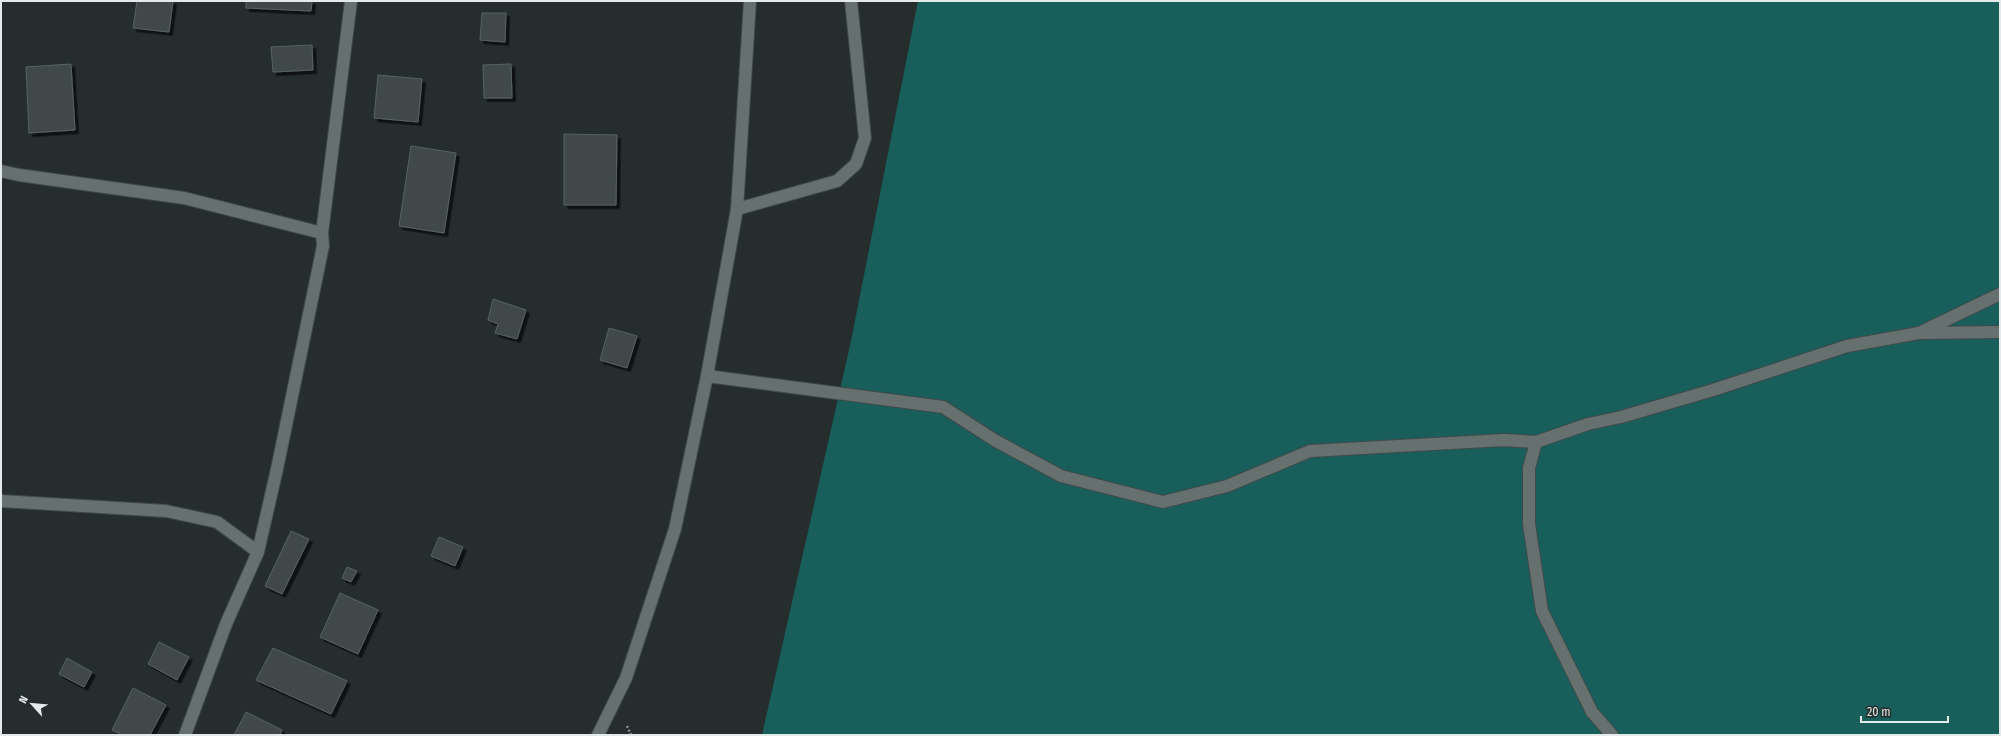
<svg xmlns="http://www.w3.org/2000/svg" width="2001" height="736" font-family="'Fira Sans Condensed',sans-serif">
	<style>
		.forest { fill: #185e5a }
		.building { fill: #3f4847; stroke: #586261; filter: url(#shadow) }
		.lines { fill: none; stroke-linecap: round; stroke-linejoin: round }
		.service-casing { stroke: #414949; stroke-width: 14 }
		.minor-casing { stroke: #414949; stroke-width: 14 }
		.secondary-casing { stroke: #414949; stroke-width: 14 }
		.path { stroke: #8d9493; stroke-width: 2.5; stroke-dasharray: 2 2; stroke-linecap: butt }
		.service { stroke: #66706f; stroke-width: 12 }
		.minor { stroke: #66706f; stroke-width: 12 }
		.secondary { stroke: #66706f; stroke-width: 12 }
	</style>
	<defs>
		<filter id="shadow"><feDropShadow dx="3.5" dy="3.5" stdDeviation="0" flood-color="#0009"/></filter>
	</defs>
	<rect width="100%" height="100%" fill="#252e2d"/>
	<path class="forest" d="M 918,1 L 2000,1 L 2000,735 L 762,735 L 851,341 Z"/>
	<path class="building" d="M 137,1 L 173,1 L 169,32 L 133,28 Z
		M 246,1 L 312,1 L 311,11 L 246,8 Z
		M 482,13 L 506,13 L 505,42 L 480,40 Z
		M 312,45 L 313,70 L 273,72 L 271,47 Z
		M 71,64 L 75,130 L 29,133 L 26,67 Z
		M 511,64 L 512,98 L 484,98 L 483,65 Z
		M 378,75 L 422,79 L 418,122 L 374,118 Z
		M 564,134 L 617,135 L 616,205 L 564,205 Z
		M 411,146 L 456,153 L 444,233 L 399,226 Z
		M 493,299 L 526,310 L 517,339 L 495,333 L 498,324 L 488,320 Z
		M 609,328 L 637,336 L 627,368 L 600,360 Z
		M 291,531 L 309,539 L 282,594 L 265,586 Z
		M 439,537 L 463,547 L 455,566 L 431,556 Z
		M 347,567 L 357,571 L 351,582 L 342,578 Z
		M 340,593 L 378,610 L 358,654 L 320,637 Z
		M 159,642 L 189,657 L 177,680 L 148,664 Z
		M 273,648 L 347,681 L 331,714 L 256,680 Z
		M 67,658 L 92,672 L 84,687 L 59,674 Z
		M 133,688 L 166,705 L 150,735 L 122,735 L 112,730 Z
		M 246,712 L 282,730 L 280,735 L 234,735 Z"/>
	<g class="lines">
		<defs>
			<path id="service" d="M 1919,333 L 2000,294"/>
			<path id="minor" d="M 1,171 L 19,175 L 184,198 L 322,233
				M 737,209 L 837,181 L 856,164 L 865,138 L 851,1
				M 707,376 L 943,407 L 996,441 L 1061,476 L 1163,502 L 1227,486 L 1310,451 L 1504,440 L 1536,442
				M 1,501 L 166,511 L 217,522 L 258,552
				M 185,735 L 226,624 L 258,552 L 277,469 L 323,246 L 322,233 L 351,1
				M 1612,735 L 1592,712 L 1542,611 L 1529,524 L 1529,468 L 1536,442 L 1588,424 L 1621,417 L 1713,390 L 1847,346 L 1919,333 L 2000,332"/>
			<path id="secondary" d="M 598,735 L 626,678 L 675,529 L 707,376 L 737,209 L 750,1"/>
		</defs>
		<use href="#service" class="service-casing"/>
		<use href="#minor" class="minor-casing"/>
		<use href="#secondary" class="secondary-casing"/>
		<path class="path" d="M 627,726 L 631,735"/>
		<use href="#service" class="service"/>
		<use href="#minor" class="minor"/>
		<use href="#secondary" class="secondary"/>
	</g>
	<rect width="2001" height="736" fill="none" stroke="#e4eae9" stroke-width="4"/>
	<g transform="translate(32 704) rotate(297)" stroke="#252e2d" stroke-width="3" paint-order="stroke">
	<path d="M0-3L7 15L0 10L-7 15Z" fill="#e4eae9"/>
	<text y="-6" font-size="11" font-weight="bold" text-anchor="middle" fill="#e4eae9">N</text>
	</g>
	<path d="M1861 716v6h87v-6" fill="none" stroke="#e4eae9" stroke-width="2"/>
	<text x="1867" y="716" font-size="12" fill="#e4eae9" stroke="#252e2d" stroke-width="3" paint-order="stroke">20 m</text>
</svg>
